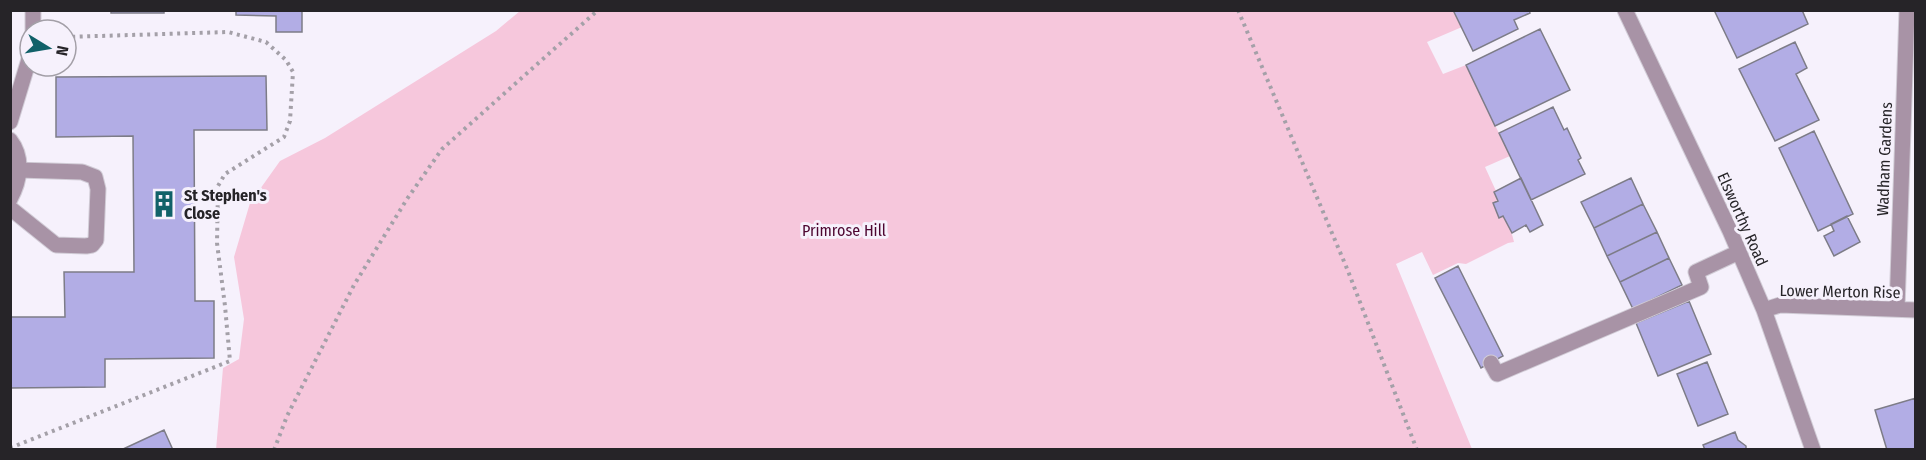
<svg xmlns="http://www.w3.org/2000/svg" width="1926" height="460" font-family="'Fira Sans Condensed',sans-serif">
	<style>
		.green { fill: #f6c7dc }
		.building { fill: #b2ade5; stroke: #7d7c87; stroke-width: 1.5 }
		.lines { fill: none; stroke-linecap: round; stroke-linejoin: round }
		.minor-casing { stroke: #d1ccd6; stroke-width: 17 }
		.path { stroke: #a4a0a8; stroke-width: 4; stroke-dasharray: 3 4.5; stroke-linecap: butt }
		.minor { stroke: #a893a6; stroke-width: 15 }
		.labels { text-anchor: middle; stroke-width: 6; stroke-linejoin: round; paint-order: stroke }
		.street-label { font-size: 16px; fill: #262428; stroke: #f6f1fc }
		.poi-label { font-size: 16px; font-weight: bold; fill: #262428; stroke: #f6f1fc; text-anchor: start }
		.park-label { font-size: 16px; fill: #4d0631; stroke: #f6f1fc }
	</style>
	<rect width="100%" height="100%" fill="#f6f1fc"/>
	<path class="green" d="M 520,11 L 1453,11 L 1462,27 L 1427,42 L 1443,74 L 1466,65 L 1510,156 L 1485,167 L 1496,191 L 1494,192 L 1498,201 L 1494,203 C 1503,215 1511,227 1514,242 L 1508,243 L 1466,264 L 1458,263 L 1433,275 L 1422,252 L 1396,264 L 1472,449 L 216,450 L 223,368 L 239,359 L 244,319 L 234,257 L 250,203 L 280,161 L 325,138 L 496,31 Z"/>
	<path class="building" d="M 111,10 L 164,10 L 164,13 L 111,13 Z
		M 236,10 L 302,10 L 302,32 L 276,32 L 276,16 L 236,15 Z
		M 1453,10 L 1529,10 L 1530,13 L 1514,20 L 1518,29 L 1473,51 Z
		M 1714,10 L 1802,10 L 1808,24 L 1737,58 Z
		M 1540,29 L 1570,90 L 1495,126 L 1466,65 Z
		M 1795,42 L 1807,68 L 1796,74 L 1819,120 L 1775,141 L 1739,69 Z
		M 266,76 L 267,130 L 194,130 L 195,301 L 214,301 L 214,358 L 105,359 L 105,387 L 10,388 L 10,317 L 65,317 L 64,272 L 134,272 L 133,136 L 56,137 L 56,77 Z
		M 1553,107 L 1564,130 L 1567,128 L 1581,158 L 1578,160 L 1585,174 L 1531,200 L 1499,133 Z
		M 1814,131 L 1853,214 L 1818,231 L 1779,148 Z
		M 1521,178 L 1543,225 L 1530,232 L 1526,225 L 1512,233 L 1503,216 L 1499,218 L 1493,203 L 1498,201 L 1494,192 Z
		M 1631,178 L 1643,204 L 1594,228 L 1581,202 Z
		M 1643,204 L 1657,232 L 1607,256 L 1594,228 Z
		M 1847,216 L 1860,242 L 1834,256 L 1824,236 L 1834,231 L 1831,224 Z
		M 1657,232 L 1669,258 L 1620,282 L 1607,256 Z
		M 1669,258 L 1682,285 L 1633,309 L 1620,282 Z
		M 1458,266 L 1503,356 L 1481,368 L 1435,278 Z
		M 1689,301 L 1711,354 L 1658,376 L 1636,323 Z
		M 1707,362 L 1728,414 L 1698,426 L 1677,374 Z
		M 1916,398 L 1916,450 L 1887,450 L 1875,410 Z
		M 164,430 L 173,450 L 121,450 Z
		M 1735,432 L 1738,440 L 1746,446 L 1746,450 L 1705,450 L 1703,445 Z"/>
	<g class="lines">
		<defs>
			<path id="minor" d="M 33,10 L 33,30
				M 1625,10 L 1730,231 L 1764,310 L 1813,450
				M 10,122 L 30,56
				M 10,140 C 24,158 20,181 10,199
				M 10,208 L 56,245 L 86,246 L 92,245 L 96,240 L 98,189 L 95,177 L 82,172 L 19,170
				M 1897,309 L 1907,10
				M 1764,310 L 1780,305 L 1916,310
				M 1491,363 L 1497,374 L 1701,287 L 1696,272 L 1739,252"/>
		</defs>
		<use href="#minor" class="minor-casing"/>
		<path class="path" d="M 1238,10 L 1348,271 L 1417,450
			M 10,448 L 230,361 L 225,306 L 217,243 L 218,186 L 225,174 L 284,137 L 290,121 L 293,72 L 286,60 L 266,42 L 228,32 L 66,37
			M 274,450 L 287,416 L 354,285 L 407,199 L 442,149 L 598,10"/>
		<use href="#minor" class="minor"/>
	</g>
	<defs>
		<symbol id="building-bare" viewBox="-9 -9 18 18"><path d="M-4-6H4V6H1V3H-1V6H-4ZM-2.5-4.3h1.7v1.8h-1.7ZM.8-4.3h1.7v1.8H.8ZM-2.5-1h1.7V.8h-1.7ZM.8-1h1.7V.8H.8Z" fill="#116169" stroke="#f6f1fc" stroke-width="2.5" paint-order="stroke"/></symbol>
	</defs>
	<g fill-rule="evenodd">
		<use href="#building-bare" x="145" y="185" width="38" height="38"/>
	</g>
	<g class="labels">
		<g class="street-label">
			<text transform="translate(1884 159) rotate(-88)" y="6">Wadham Gardens</text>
			<text transform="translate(1743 219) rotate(66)" y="6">Elsworthy Road</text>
			<text transform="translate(1840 291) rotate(1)" y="6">Lower Merton Rise</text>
		</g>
		<g class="poi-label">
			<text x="184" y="201">St Stephen's<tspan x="184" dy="18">Close</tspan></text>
		</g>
		<g class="park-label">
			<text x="844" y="236">Primrose Hill</text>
		</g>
	</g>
	<rect width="1926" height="460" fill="none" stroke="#262428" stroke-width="24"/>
	<g transform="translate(48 48) rotate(101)"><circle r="28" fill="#f6f1fc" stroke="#a39fa7" stroke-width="1.5"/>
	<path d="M0-4.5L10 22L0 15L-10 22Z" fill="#116169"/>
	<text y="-9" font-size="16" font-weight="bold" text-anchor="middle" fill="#262428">N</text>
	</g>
</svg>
